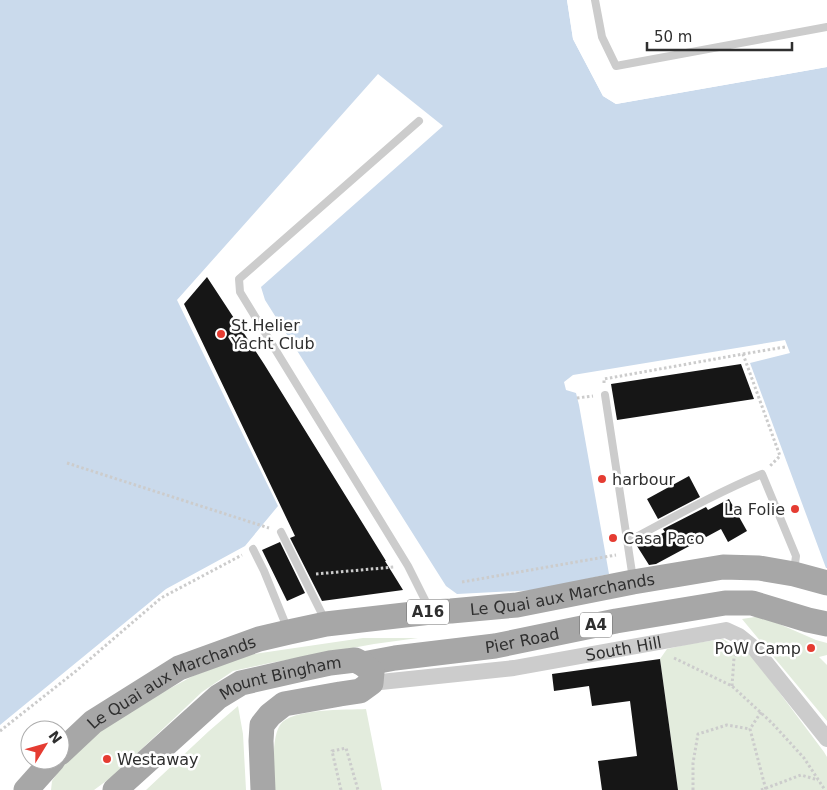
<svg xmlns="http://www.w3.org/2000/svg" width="827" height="790" font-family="'DejaVu Sans',sans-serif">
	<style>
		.green { fill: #e3ecdd }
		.water { fill: #cadaec }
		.pier { fill: #fff }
		.building { fill: #161616 }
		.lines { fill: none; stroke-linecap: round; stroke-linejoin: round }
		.path { stroke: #ccc; stroke-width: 3; stroke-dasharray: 2.5 2.5; stroke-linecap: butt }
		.lane { stroke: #ccc; stroke-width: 8 }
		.street { stroke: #ccc; stroke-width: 16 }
		.primary { stroke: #a7a7a7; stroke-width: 25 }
		.poi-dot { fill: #e53c32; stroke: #fff; stroke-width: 2 }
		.labels { text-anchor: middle; stroke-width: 5; stroke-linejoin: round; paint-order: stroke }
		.shield { fill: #fff; stroke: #6d6d6d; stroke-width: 1 }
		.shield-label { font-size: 15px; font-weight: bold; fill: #2f2f2f }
		.poi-label { font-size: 16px; fill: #2f2f2f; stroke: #fff; text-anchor: start }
		.street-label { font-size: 16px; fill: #2f2f2f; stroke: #fff }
	</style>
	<rect width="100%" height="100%" fill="#fff"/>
	<path class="green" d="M 761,616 L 816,640 L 827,643 L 827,655 L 819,657 L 827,665 L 827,721 L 742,619 Z
		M 363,638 L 418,638 L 374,644 L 270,663 L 233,671 L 202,692 L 113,776 L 94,790 L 51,790 L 52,781 L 62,766 L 88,739 L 128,711 L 193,676 L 248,655 Z
		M 723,639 L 752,656 L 824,752 L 827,757 L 827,790 L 678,790 L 660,659 L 667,649 L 689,644 Z
		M 238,706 L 243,734 L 246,790 L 146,790 L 209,731 Z
		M 366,709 L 382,790 L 274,790 C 274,773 271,739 280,725 C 291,708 347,710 366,709 Z"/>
	<path class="water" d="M 0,0 L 567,0 L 573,39 L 603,96 L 616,104 L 827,67 L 827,568 L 826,568 L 750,363 L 790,353 L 785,340 L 573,375 L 564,382 L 566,390 L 576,393 L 579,405 L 609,574 L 537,590 L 457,594 L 446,586 L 265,300 L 261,287 L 443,126 L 378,74 L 177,300 L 278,506 L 245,546 L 166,589 L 0,725 Z"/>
	<path class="pier" d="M 567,0 L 569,0 L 576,38 L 605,95 L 617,102 L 827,65 L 827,67 L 616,104 L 603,96 L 573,39 Z"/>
	<path class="building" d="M 207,277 L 264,364 L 386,561 L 385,561 L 403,590 L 322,601 L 290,538 L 295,536 L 184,304 Z
		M 741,364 L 754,399 L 617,420 L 611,384 Z
		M 689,476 L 700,497 L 658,519 L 647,499 Z
		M 729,499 L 747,531 L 728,542 L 721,529 L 656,564 L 649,565 L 637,546 L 665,532 L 663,529 L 706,507 L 708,510 Z
		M 280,542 L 305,593 L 287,601 L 262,550 Z
		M 660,659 L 678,790 L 602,790 L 598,761 L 637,756 L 630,701 L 592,706 L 589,686 L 554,691 L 552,674 Z"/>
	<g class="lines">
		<path class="path" d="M 743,354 L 785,347
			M 604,383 L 604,379 L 743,354 L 780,456 L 770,466
			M 577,398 L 593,396
			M 67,463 L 269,528
			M 316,574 L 394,567
			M 462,582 L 616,555
			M 674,658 L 732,686 L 772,723 L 804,758 L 825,790
			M 732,686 L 734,658 L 736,654
			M 761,712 L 750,729 L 766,790
			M 0,731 L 76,671 L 161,598 L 242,555
			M 341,790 L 332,751 L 346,748 L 358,790
			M 693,790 L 693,763 L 698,734 L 727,725 L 750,729
			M 761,790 L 801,775 L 818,780"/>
		<path class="lane" d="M 595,0 L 602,37 L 616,66 L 827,27
			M 419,121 L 239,279 L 240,292 L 408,566 L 429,608
			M 605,395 L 633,579
			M 281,532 L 325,620
			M 627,542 C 672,518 716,493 762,474 L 796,556 L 794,571
			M 253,549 L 264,571 L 288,630"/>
		<path class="street" id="s1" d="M 371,683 L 514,668 L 726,630 L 739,636 L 754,648 L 827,739"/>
		<g class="primary">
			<path id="s2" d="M 363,664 L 395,658 L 495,646 L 616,621 L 725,603 L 752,603 L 808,620 L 827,624"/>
			<path id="s3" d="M 60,753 L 93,722 L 179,668 L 259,639 L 289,632 L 326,624 L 431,612 L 451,611 L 517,605 L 633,582 L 723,567 L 759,568 L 794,574 L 827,583"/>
			<path d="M 26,790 L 53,760"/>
			<path id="s4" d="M 115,790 L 218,697 L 241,683 L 302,669 L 330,663 L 355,660 L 363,664 L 372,672 L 371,683 L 360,691 L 340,694 L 284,704 L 270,715 L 262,725 L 261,741 L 263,790"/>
		</g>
	</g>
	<g class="poi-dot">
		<circle cx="221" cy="334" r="5"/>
		<circle cx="602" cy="479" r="5"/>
		<circle cx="795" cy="509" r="5"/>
		<circle cx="613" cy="538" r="5"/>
		<circle cx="811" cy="648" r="5"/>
		<circle cx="107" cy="759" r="5"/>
	</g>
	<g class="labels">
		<g class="shield">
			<rect x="407" y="599.5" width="42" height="25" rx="4"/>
			<rect x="580" y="612.5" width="32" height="25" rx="4"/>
		</g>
		<g class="shield-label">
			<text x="428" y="617">A16</text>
			<text x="596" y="630">A4</text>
		</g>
		<g class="poi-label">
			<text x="231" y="331">St.Helier<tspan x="231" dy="18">Yacht Club</tspan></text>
			<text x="612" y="485">harbour</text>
			<text x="785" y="515" text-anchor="end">La Folie</text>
			<text x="623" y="544">Casa Paco</text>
			<text x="801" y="654" text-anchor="end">PoW Camp</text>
			<text x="117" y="765">Westaway</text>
		</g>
		<g class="street-label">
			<text dy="6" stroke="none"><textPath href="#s3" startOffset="539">Le Quai aux Marchands</textPath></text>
			<text dy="6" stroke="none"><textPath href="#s2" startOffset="161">Pier Road</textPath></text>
			<text dy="6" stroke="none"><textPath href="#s1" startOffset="255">South Hill</textPath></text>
			<text dy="6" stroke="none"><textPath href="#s4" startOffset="205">Mount Bingham</textPath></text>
			<text dy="6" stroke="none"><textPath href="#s3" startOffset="134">Le Quai aux Marchands</textPath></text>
		</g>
	</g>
	<g transform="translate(45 745) rotate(53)"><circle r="24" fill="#ffffff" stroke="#acacac"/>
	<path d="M0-4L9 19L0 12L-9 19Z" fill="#e53c32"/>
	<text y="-8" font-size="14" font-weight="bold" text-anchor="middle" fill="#2f2f2f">N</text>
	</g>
	<path d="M647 42v8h145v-8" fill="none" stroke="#2f2f2f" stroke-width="2.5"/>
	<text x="654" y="42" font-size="15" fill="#2f2f2f" stroke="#ffffff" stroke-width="4" paint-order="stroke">50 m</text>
</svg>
